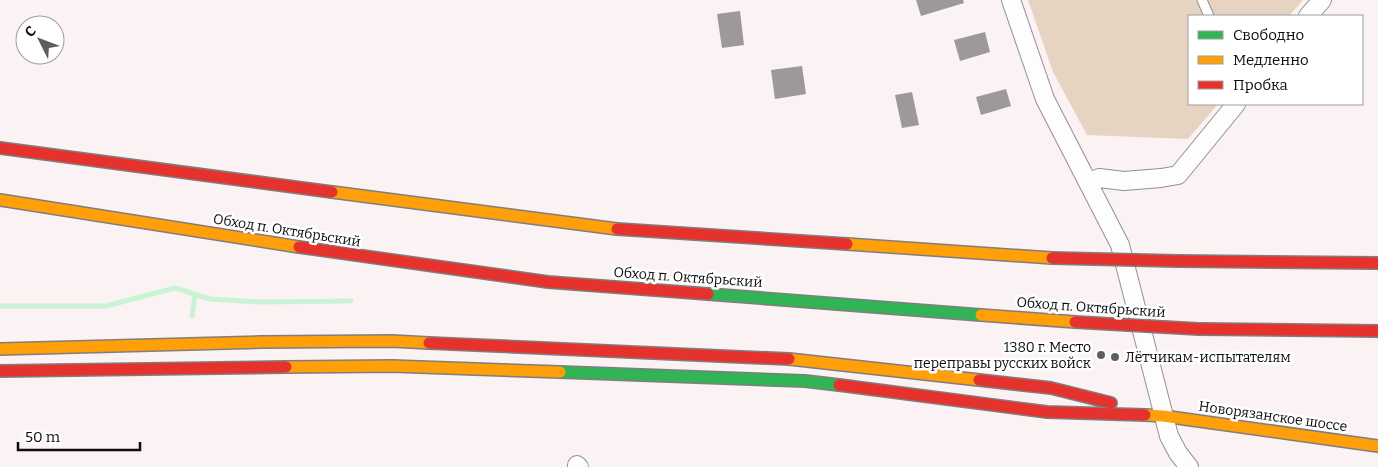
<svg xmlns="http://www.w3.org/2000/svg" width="1378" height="467" font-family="Bitter,serif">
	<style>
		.forest { fill: #e6d3c2 }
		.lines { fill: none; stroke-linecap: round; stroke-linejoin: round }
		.stream { stroke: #caf3d6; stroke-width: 5 }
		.building { fill: #9d9899 }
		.lane-casing { stroke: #949091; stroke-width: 11 }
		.street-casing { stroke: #949091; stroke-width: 20 }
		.fast-casing { stroke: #817d7e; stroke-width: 14 }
		.slow-casing { stroke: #817d7e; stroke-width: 14 }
		.jam-casing { stroke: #817d7e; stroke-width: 14 }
		.lane { stroke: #fefdfd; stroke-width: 9 }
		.street { stroke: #fefdfd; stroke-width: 18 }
		.fast { stroke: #30b455; stroke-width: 11 }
		.slow { stroke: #ff9f0a; stroke-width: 11 }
		.jam { stroke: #e5322d; stroke-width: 11 }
		.jam-bridge-casing { stroke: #817d7e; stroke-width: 14; stroke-linecap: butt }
		.jam-bridge { stroke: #e5322d; stroke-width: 11 }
		.poi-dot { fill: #605d5e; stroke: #fff; stroke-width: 2 }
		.labels { text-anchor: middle; stroke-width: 5; stroke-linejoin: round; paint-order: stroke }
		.street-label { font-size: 14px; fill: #0d0d0d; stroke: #fff }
		.poi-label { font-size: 14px; fill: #0d0d0d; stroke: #fff; text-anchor: end }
	</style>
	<rect width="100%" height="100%" fill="#faf2f3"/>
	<path class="forest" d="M 1028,0 L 1303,0 L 1289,16 L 1189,16 L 1189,104 L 1218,104 L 1188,139 L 1087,135 L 1053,72 Z"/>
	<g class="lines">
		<path class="stream" d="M 0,306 L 106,306 L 175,288 L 210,299 L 258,302 L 351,301
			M 192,316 L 195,294"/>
	</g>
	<path class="building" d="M 916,0 L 963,0 L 964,3 L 921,16 Z
		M 740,11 L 744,45 L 722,48 L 717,14 Z
		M 985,32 L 990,52 L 960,61 L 954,40 Z
		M 802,66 L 806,94 L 775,99 L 771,70 Z
		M 1006,89 L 1011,106 L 981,115 L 976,97 Z
		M 912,92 L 919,125 L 902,128 L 895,95 Z"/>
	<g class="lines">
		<defs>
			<path id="lane" d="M 1202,0 L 1209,16"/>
			<path id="street" d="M 1011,0 L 1045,99 L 1120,245 L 1169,436 L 1178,453 L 1189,467
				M 1308,16 L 1322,0
				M 1088,183 L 1099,178 L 1124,181 L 1161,178 L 1178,175 L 1236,104
				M 577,465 L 579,467"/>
			<path id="fast" d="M 708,294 L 981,315
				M 560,372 L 805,381 L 839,385"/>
			<path id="slow" d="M 332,192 L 617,229
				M 0,200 L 299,247
				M 847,244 L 1052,258
				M 981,315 L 1075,322
				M 0,349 L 261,342 L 392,341 L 429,343
				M 789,359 L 979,380
				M 286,367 L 392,366 L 560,372
				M 1145,415 L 1163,416 L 1378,446"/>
			<path id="jam" d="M 0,148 L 332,192
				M 617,229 L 847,244
				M 299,247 L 548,282 L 708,294
				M 1178,261 L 1378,263
				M 1199,329 L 1378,331
				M 429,343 L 789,359
				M 0,371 L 286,367
				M 979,380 L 1051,388 L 1111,403
				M 839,385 L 1047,412 L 1145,415"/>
		</defs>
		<use href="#lane" class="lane-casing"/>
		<use href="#street" class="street-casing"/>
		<use href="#fast" class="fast-casing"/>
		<use href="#slow" class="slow-casing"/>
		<use href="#jam" class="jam-casing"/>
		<use href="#lane" class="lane"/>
		<use href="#street" class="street"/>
		<use href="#fast" class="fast"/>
		<use href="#slow" class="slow"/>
		<use href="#jam" class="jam"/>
		<defs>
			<path id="jam-bridge" d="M 1052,258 L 1178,261
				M 1075,322 L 1199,329"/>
		</defs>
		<use href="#jam-bridge" class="jam-bridge-casing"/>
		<use href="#jam-bridge" class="jam-bridge"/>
	</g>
	<g class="poi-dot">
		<circle cx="1101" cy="355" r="5"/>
		<circle cx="1115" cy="357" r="5"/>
	</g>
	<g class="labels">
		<g class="street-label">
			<text transform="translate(287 230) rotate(9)" y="5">Обход п. Октябрьский</text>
			<text transform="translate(688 277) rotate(4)" y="5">Обход п. Октябрьский</text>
			<text transform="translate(1091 307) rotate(4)" y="5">Обход п. Октябрьский</text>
			<text transform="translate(1273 416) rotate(8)" y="5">Новорязанское шоссе</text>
		</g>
		<g class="poi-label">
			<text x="1091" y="352">1380 г. Место<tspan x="1091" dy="16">переправы русских войск</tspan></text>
			<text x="1125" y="362" text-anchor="start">Лётчикам-испытателям</text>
		</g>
	</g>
	<rect x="1188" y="15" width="175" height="90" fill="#ffffff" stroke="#9e9e9e"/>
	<rect x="1198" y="31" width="25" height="8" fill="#30b455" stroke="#9e9e9e"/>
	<text x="1233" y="40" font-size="15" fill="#0d0d0d">Свободно</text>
	<rect x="1198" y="56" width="25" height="8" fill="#ff9f0a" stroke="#9e9e9e"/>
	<text x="1233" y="65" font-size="15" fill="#0d0d0d">Медленно</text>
	<rect x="1198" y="81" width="25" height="8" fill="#e5322d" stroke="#9e9e9e"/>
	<text x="1233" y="90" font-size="15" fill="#0d0d0d">Пробка</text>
	<g transform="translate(40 40) rotate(312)"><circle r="24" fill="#ffffff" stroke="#9e9e9e"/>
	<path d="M0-4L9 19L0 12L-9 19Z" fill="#605d5e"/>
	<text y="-8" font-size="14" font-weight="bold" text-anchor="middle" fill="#0d0d0d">С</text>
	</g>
	<path d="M18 442v8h122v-8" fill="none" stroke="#0d0d0d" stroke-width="2.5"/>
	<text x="25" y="442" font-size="15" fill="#0d0d0d" stroke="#ffffff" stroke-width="4" paint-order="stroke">50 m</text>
</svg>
